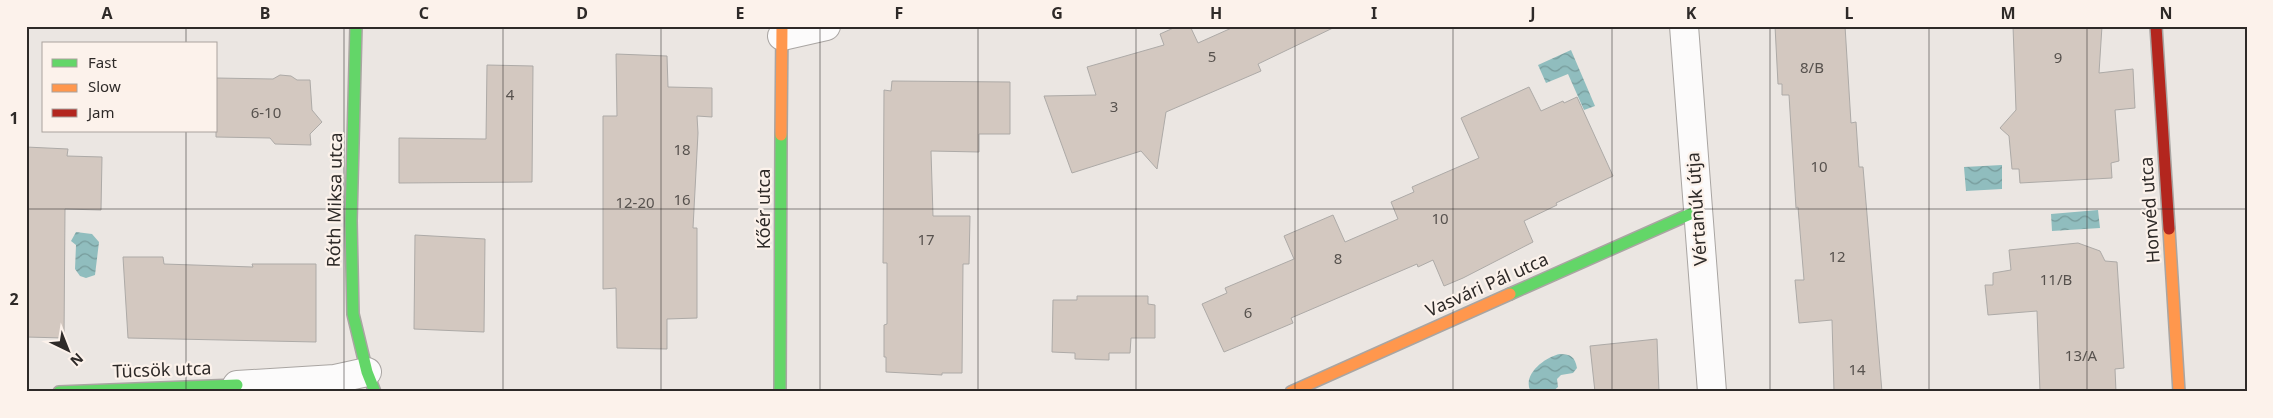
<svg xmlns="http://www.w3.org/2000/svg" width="2273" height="418" font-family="'Noto Sans',sans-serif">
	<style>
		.water { fill: url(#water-waves) }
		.building { fill: #d3c8c0; stroke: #adaaa7 }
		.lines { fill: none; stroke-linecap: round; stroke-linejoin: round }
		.street-casing { stroke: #a9a5a2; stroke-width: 30 }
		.fast-casing { stroke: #a9a5a2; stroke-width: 14 }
		.slow-casing { stroke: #a9a5a2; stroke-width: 14 }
		.jam-casing { stroke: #a9a5a2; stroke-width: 14 }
		.street { stroke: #fcfbfb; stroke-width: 28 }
		.fast { stroke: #63d668; stroke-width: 11 }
		.slow { stroke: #ff974d; stroke-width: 11 }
		.jam { stroke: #b3261e; stroke-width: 11 }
		.grid { fill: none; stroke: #2e2a28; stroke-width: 1; stroke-opacity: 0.55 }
		.labels { text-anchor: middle; stroke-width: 4.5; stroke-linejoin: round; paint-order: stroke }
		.number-label { font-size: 15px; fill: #57524e }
		.street-label { font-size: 18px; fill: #2e2a28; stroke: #fcf2eb }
		.neatline { fill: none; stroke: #2e2a28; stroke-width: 2 }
		.grid-label { font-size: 16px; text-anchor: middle; font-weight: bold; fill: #2e2a28 }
	</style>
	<defs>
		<pattern id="water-waves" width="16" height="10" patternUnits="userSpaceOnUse" patternTransform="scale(1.25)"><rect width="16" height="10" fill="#90bdbe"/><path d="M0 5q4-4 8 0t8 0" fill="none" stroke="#769a9a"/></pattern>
	</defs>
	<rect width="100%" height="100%" fill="#ebe6e2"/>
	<path class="water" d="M 1571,50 L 1595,106 L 1584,110 L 1568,74 L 1546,83 L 1538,65 Z
		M 2002,165 L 2002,189 L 1966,191 L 1964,167 Z
		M 2098,210 L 2100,228 L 2052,231 L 2051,214 Z
		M 76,232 L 92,234 L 99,242 L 95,275 L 86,278 L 80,276 L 75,269 L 76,245 L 71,241 Z
		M 1560,354 C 1571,354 1575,357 1577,368 L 1573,373 L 1561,375 L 1557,379 L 1558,387 L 1552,392 L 1546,389 L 1543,392 L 1530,390 C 1523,374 1545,357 1560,354 Z"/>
	<path class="building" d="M 1178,26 L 1190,26 L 1198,43 L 1236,26 L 1337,26 L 1258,64 L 1261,71 L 1166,112 L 1157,169 L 1141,151 L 1072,173 L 1044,96 L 1096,95 L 1087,67 L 1164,45 L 1160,34 Z
		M 1775,26 L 1845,26 L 1851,123 L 1856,122 L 1859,167 L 1863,167 L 1882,392 L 1834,392 L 1832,320 L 1799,323 L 1795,280 L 1804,280 L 1798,207 L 1796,208 L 1789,95 L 1782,95 L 1782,84 L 1778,84 Z
		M 2013,26 L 2102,26 L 2099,73 L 2133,69 L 2135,108 L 2115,110 L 2119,161 L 2111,163 L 2112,178 L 2020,183 L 2019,169 L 2012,169 L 2009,136 L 2000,128 L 2016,110 Z
		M 616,54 L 667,56 L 668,87 L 712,88 L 712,117 L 697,116 L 698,133 L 693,228 L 697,228 L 697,318 L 667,319 L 667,349 L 617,348 L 616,288 L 603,289 L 603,116 L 617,116 Z
		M 487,65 L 533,66 L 532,182 L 399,183 L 399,138 L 486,139 Z
		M 280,75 L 291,76 L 297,80 L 310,80 L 312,110 L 322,122 L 310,134 L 311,145 L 275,144 L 270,138 L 216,137 L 216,78 L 273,79 Z
		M 892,81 L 1010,82 L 1010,134 L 979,134 L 979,152 L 931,151 L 933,216 L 970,216 L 969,264 L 963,264 L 962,373 L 942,373 L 942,375 L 886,372 L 886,357 L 884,357 L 884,325 L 887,324 L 887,263 L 883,263 L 884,90 L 891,91 Z
		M 1529,87 L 1541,111 L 1563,101 L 1564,103 L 1577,97 L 1613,176 L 1556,203 L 1557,205 L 1524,221 L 1533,242 L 1463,278 L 1444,286 L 1433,260 L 1418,267 L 1417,264 L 1291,318 L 1293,323 L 1224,352 L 1202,304 L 1227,293 L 1225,288 L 1294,259 L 1284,236 L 1333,215 L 1345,242 L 1398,219 L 1391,202 L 1414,192 L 1412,187 L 1479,158 L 1461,118 Z
		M 26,147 L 68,149 L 67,156 L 102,157 L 101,210 L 65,209 L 64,338 L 26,337 Z
		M 415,235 L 485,239 L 484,332 L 414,329 Z
		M 2078,243 L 2100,251 L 2105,261 L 2117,262 L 2124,368 L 2115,369 L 2116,392 L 2040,392 L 2037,311 L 1988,315 L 1985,285 L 1993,285 L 1993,273 L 2011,270 L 2009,250 Z
		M 123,257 L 163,257 L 164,264 L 253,267 L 252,264 L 316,264 L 316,342 L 128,338 Z
		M 1077,296 L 1148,296 L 1148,304 L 1155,305 L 1155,338 L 1131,338 L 1130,353 L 1109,353 L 1109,360 L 1075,359 L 1075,353 L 1052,352 L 1053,300 L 1077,300 Z
		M 1657,339 L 1659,392 L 1595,392 L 1590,346 Z"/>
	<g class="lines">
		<defs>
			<path id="street" d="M 1684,26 L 1712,392
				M 782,36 L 826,26
				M 237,392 L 237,385 L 335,379 L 367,372"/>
			<path id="fast" d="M 356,26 L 351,221 L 353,314 L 367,372 L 375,392
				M 1510,294 L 1697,211
				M 59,392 L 237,385
				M 780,392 L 781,135"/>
			<path id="slow" d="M 781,135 L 782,26
				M 2169,229 L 2179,392
				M 1291,392 L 1510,294"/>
			<path id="jam" d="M 2156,26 L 2169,229"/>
		</defs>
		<use href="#street" class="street-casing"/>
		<use href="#fast" class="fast-casing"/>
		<use href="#slow" class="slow-casing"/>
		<use href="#jam" class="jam-casing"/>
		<use href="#street" class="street"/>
		<use href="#fast" class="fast"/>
		<use href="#slow" class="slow"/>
		<use href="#jam" class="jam"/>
	</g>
	<path class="grid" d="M 186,26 L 186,44M 344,26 L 344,392M 503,26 L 503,392M 661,26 L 661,392M 820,26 L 820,392M 978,26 L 978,392M 1136,26 L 1136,392M 1295,26 L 1295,392M 1453,26 L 1453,392M 1612,26 L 1612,392M 1770,26 L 1770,392M 1929,26 L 1929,392M 2087,26 L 2087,392M 186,131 L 186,392M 26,209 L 2247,209"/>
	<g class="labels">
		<g class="number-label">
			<text x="1212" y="62">5</text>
			<text x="2058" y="63">9</text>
			<text x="1812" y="73">8/B</text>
			<text x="510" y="100">4</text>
			<text x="1114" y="112">3</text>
			<text x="266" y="118">6-10</text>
			<text x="682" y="155">18</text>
			<text x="1819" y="172">10</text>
			<text x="682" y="205">16</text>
			<text x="635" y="208">12-20</text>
			<text x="1440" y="224">10</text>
			<text x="926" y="245">17</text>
			<text x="1837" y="262">12</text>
			<text x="1338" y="264">8</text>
			<text x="2056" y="285">11/B</text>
			<text x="1248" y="318">6</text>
			<text x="2081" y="361">13/A</text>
			<text x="1857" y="375">14</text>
		</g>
		<g class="street-label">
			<text transform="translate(335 200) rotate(-89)" y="6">Róth Miksa utca</text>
			<text transform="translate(764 209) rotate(-90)" y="6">Kőér utca</text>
			<text transform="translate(1697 209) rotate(-94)" y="6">Vértanúk útja</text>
			<text transform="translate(2150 210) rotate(-94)" y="6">Honvéd utca</text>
			<text transform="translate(1487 285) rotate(-24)" y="6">Vasvári Pál utca</text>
			<text transform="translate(162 370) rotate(-2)" y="6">Tücsök utca</text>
		</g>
	</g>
	<rect width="2273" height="418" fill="none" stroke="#fcf2eb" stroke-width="55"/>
	<rect x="42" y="42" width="175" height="90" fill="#fcf2eb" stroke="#aaa29d"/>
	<rect x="52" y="59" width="25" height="8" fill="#63d668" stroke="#aaa29d"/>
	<text x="88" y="68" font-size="15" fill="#2e2a28">Fast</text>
	<rect x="52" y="84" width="25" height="8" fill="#ff974d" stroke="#aaa29d"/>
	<text x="88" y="92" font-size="15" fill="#2e2a28">Slow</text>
	<rect x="52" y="109" width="25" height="8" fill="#b3261e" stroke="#aaa29d"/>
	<text x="88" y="118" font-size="15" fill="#2e2a28">Jam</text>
	<g transform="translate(68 350) rotate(137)" stroke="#fcf2eb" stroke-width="4" paint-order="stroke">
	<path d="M0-4L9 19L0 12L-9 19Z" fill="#2e2a28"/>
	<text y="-8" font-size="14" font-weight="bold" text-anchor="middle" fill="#2e2a28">N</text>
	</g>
	<rect x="28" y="28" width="2218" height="362" class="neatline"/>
	<g class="grid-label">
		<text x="107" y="19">A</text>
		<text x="265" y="19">B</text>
		<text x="424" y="19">C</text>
		<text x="582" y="19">D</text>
		<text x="740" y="19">E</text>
		<text x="899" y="19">F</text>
		<text x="1057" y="19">G</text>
		<text x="1216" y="19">H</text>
		<text x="1374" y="19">I</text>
		<text x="1533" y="19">J</text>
		<text x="1691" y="19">K</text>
		<text x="1849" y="19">L</text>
		<text x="2008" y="19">M</text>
		<text x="2166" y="19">N</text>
		<text x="14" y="124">1</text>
		<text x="14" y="305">2</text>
	</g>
</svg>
